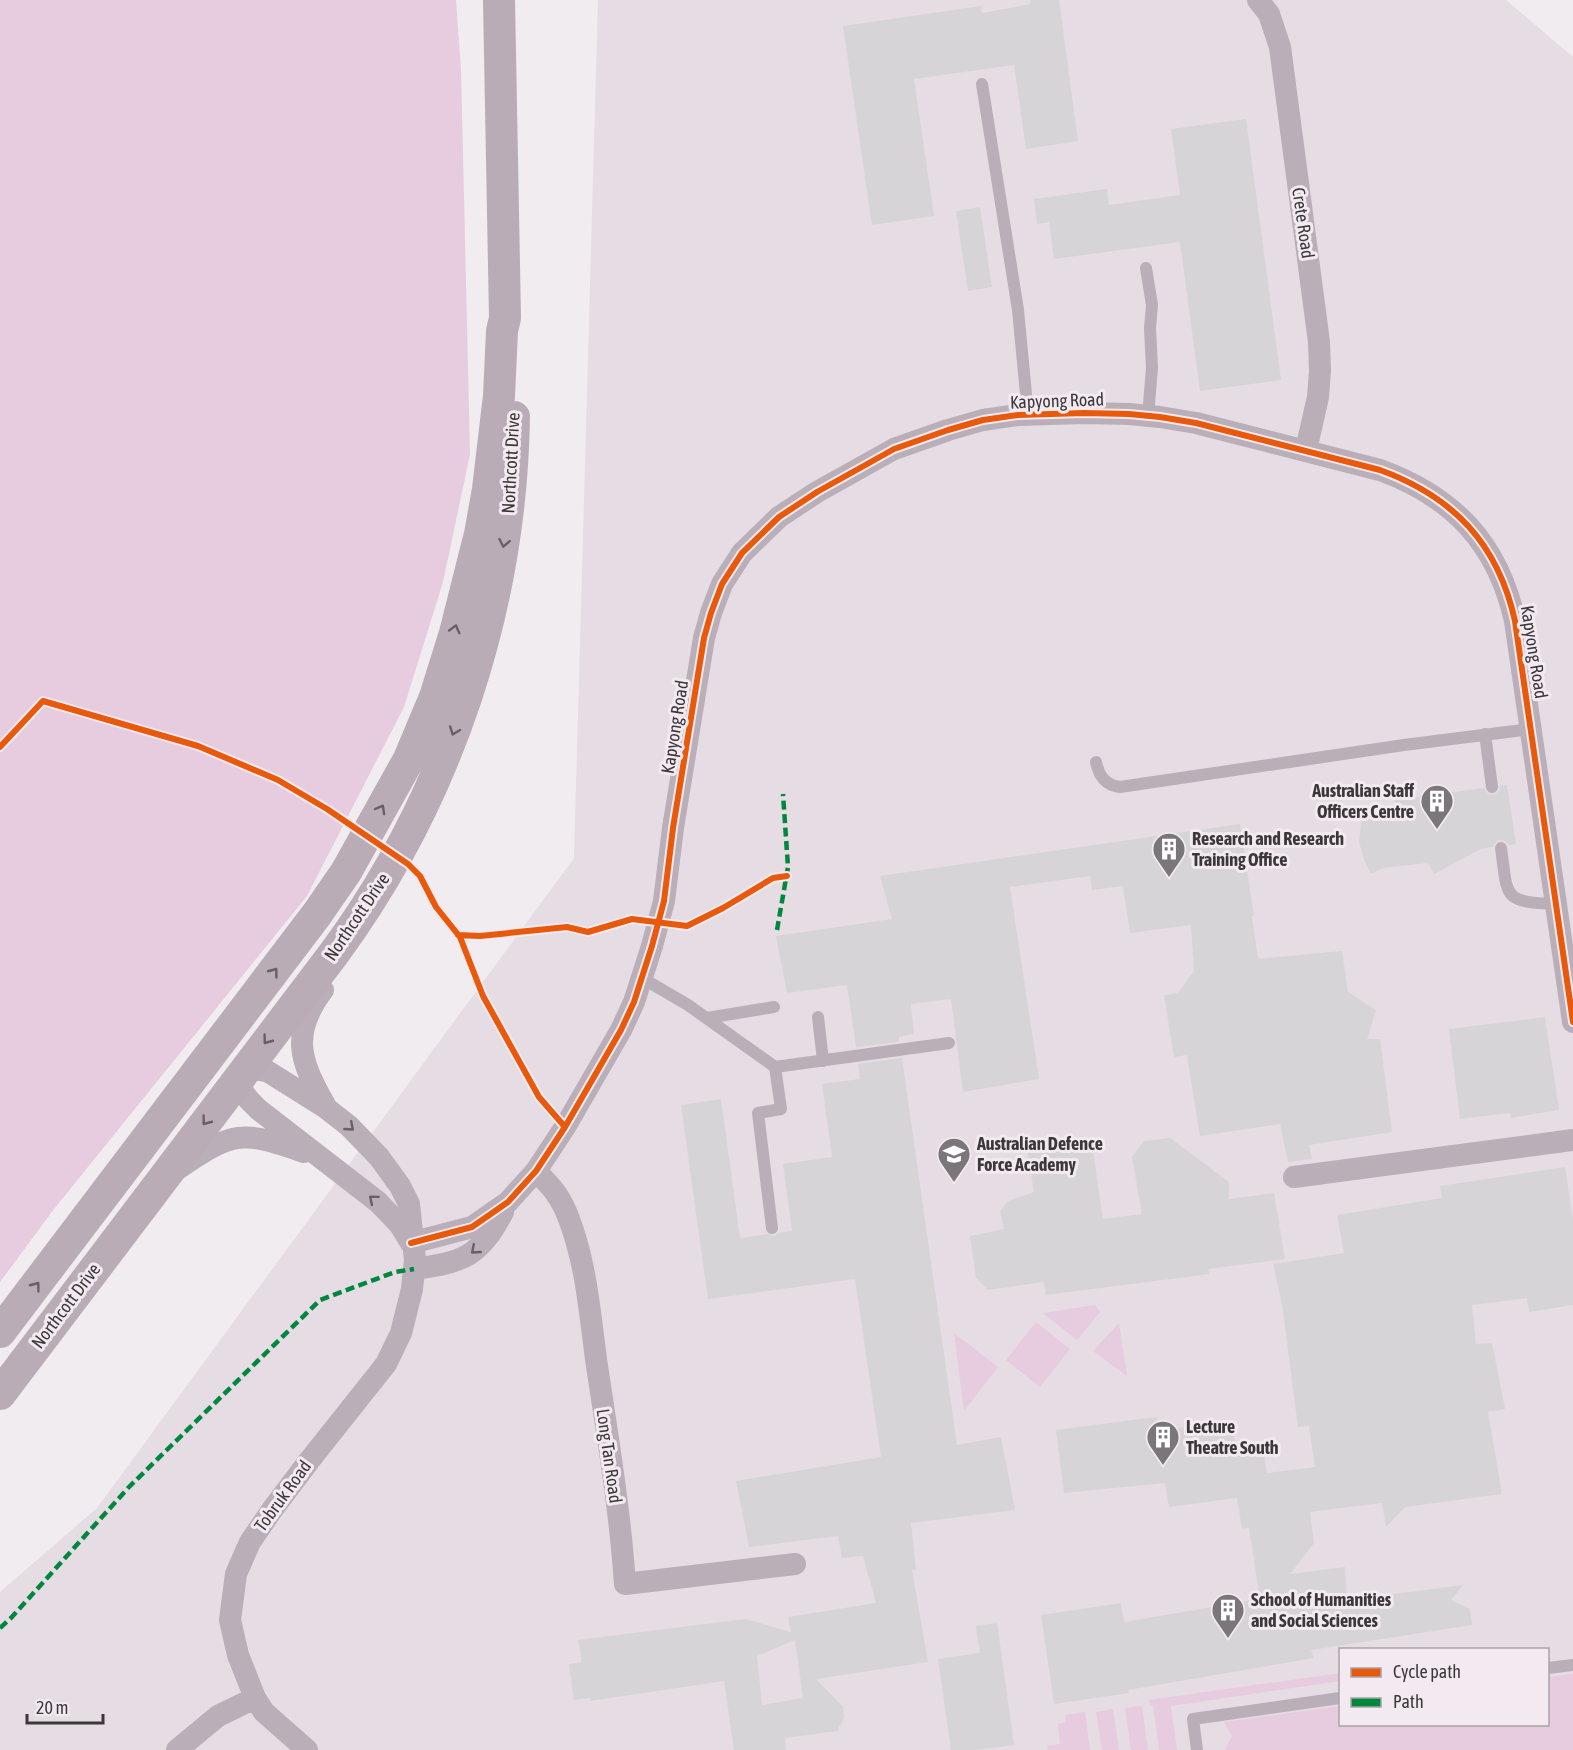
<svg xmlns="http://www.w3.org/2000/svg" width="1573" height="1750" font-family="'Asap Condensed',sans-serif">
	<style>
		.built { fill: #e6dce3; fill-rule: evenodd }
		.green { fill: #e7cbdf }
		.building { fill: #d7d4d7; fill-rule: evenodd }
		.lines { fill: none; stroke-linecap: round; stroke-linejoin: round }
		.lane { stroke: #baaeb8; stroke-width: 12 }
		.street { stroke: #baaeb8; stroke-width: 22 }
		.secondary { stroke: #b9acb6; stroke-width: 32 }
		.quiet { stroke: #00873e; stroke-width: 4.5; stroke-dasharray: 9 4.5; stroke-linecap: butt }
		.cycleway-casing { stroke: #f2eaf0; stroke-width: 10 }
		.cycleway { stroke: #e8590c; stroke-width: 6 }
		.oneway { stroke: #676065 }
		.oneway2 { stroke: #676166 }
		.labels { text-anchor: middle; stroke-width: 6; stroke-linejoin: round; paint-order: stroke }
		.street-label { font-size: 18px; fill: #3b373a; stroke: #f2eaf0 }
		.poi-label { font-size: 18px; font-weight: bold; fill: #3b373a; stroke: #f2eaf0; text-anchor: start }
	</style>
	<rect width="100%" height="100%" fill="#f0ecef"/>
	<path class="built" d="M 598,0 L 1506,0 L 1573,57 L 1573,1750 L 0,1750 L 0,1592 L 97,1508 L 574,858 ZM 1340,1650 L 1548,1650 L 1548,1724 L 1340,1724 Z"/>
	<path class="green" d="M 0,0 L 456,0 L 461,70 L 470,454 L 443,582 L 404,707 L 307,896 L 54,1209 L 0,1282 Z
		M 1095,1305 L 1100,1312 L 1077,1340 L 1043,1313 Z
		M 1036,1322 L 1070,1349 L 1040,1387 L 1006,1360 Z
		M 1119,1323 L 1127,1376 L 1093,1351 Z
		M 954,1333 L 998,1367 L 964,1411 Z
		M 1340,1673 L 1340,1681 L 1171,1706 L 1177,1750 L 1159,1750 L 1153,1705 L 1150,1705 L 1149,1700 Z
		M 1573,1674 L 1573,1750 L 1225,1750 L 1232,1736 L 1224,1722 L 1340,1706 L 1340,1724 L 1548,1724 L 1548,1677 Z
		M 1142,1706 L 1148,1750 L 1131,1750 L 1125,1708 Z
		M 1113,1709 L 1119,1750 L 1102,1750 L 1096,1712 Z
		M 1085,1712 L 1090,1750 L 1048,1750 L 1047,1746 L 1060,1744 L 1058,1724 L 1066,1723 L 1065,1715 Z"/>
	<path class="building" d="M 1030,0 L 1059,0 L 1078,141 L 1026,149 L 1014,65 L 914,79 L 934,216 L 872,225 L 843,26 L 981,6 L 982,13 L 1031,4 Z
		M 1246,119 L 1281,380 L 1200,391 L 1180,242 L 1054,259 L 1049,222 L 1037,224 L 1034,199 L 1107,189 L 1109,205 L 1180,195 L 1171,129 Z
		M 980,207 L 992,287 L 968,291 L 956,211 Z
		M 1507,785 L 1516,844 L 1509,845 L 1505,841 L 1499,840 L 1496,842 L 1493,847 L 1481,849 L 1434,874 L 1428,863 L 1383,868 L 1371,874 L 1364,860 L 1359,842 L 1362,816 L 1386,820 L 1385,811 L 1396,808 L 1395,800 L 1484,788 L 1488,794 L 1494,795 L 1499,791 L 1500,786 Z
		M 1240,824 L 1254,916 L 1252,916 L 1258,959 L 1342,951 L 1348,992 L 1376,1010 L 1367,1039 L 1380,1039 L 1392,1132 L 1309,1145 L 1312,1159 L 1288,1162 L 1280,1124 L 1200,1136 L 1187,1055 L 1174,1057 L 1164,995 L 1178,993 L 1194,971 L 1191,925 L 1130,933 L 1123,886 L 1092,890 L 1090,876 L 1010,887 L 1039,1079 L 963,1092 L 951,999 L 911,1004 L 914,1034 L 899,1037 L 899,1042 L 856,1047 L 847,985 L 787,993 L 776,936 L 892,919 L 880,876 Z
		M 1545,1017 L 1559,1110 L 1511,1118 L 1510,1113 L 1460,1119 L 1449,1029 Z
		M 902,1058 L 957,1445 L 1001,1437 L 1015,1510 L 911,1523 L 916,1570 L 912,1570 L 928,1662 L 816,1679 L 843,1707 L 844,1718 L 837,1731 L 785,1738 L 786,1750 L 734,1750 L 724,1681 L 590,1701 L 590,1698 L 574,1700 L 569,1664 L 582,1662 L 578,1640 L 745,1619 L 791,1632 L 788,1617 L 876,1603 L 863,1556 L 842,1558 L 838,1536 L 749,1547 L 736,1481 L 881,1457 L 855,1279 L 708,1299 L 681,1105 L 721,1099 L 740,1238 L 767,1234 L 774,1236 L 778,1233 L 792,1231 L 783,1164 L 832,1157 L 822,1084 L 860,1079 L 858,1064 ZM 795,1640 L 803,1698 L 762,1705 L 757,1656 Z
		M 1170,1138 L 1229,1182 L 1229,1199 L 1274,1193 L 1285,1259 L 1208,1269 L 1209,1274 L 1046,1295 L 1044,1282 L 988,1290 L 976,1278 L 970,1236 L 1004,1229 L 1000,1211 L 1008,1201 L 1034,1192 L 1027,1150 L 1076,1141 L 1093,1151 L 1103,1219 L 1142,1214 L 1132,1157 L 1144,1141 Z
		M 1565,1167 L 1573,1220 L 1573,1305 L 1529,1312 L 1527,1298 L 1472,1305 L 1476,1344 L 1492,1343 L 1505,1409 L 1488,1412 L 1502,1494 L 1405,1507 L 1386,1527 L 1382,1503 L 1310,1512 L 1314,1543 L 1290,1574 L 1345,1567 L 1347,1600 L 1463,1585 L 1451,1600 L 1470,1609 L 1472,1625 L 1311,1650 L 1314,1658 L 1128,1690 L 1129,1693 L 1054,1704 L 1041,1615 L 1121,1603 L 1124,1622 L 1260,1599 L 1249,1528 L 1242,1529 L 1237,1498 L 1169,1507 L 1165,1483 L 1064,1493 L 1056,1430 L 1156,1417 L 1159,1431 L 1231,1420 L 1237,1452 L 1263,1448 L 1267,1473 L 1315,1467 L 1309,1426 L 1298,1427 L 1282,1304 L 1273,1264 L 1344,1253 L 1337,1215 L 1442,1198 L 1440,1186 Z
		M 997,1623 L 1014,1745 L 976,1750 L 951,1750 L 938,1659 L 980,1653 L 976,1626 Z"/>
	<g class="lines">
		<path class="lane" d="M 982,84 L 1018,310 L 1028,415
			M 1146,268 L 1152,305 L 1150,328 L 1152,368 L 1148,416
			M 1485,734 L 1492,787
			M 1096,762 C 1099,776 1105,785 1120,787 L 1404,745 L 1531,729
			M 1501,848 C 1508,898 1502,902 1556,904
			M 642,978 L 688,1005 L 775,1067 L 781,1109 L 758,1113 L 772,1228
			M 818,1017 L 823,1061
			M 707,1018 L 774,1007
			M 775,1067 L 949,1043
			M 1548,1668 L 1573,1665
			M 1197,1750 L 1193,1719 L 1340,1698"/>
		<path class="street" d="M 1258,0 L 1269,14 L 1280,47 L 1319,342 L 1320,371 L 1318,397 L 1306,450
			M 323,990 C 290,1034 300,1061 325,1105
			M 246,1068 L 267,1071 L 326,1108 L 349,1126 L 379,1157 L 400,1186 L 409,1204 L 415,1260 L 412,1289 L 401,1333 L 386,1364 L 309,1461 L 272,1510 L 250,1542 L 236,1574 L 230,1620 L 238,1655 L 255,1698 L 264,1712 L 307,1750
			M 236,1082 L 249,1100 L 259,1110 L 378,1202 L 400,1225 L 411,1243
			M 179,1168 C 234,1131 241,1130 304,1152
			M 536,1171 C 552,1187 561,1197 569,1219 C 587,1266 590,1317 597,1366 C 608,1439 620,1511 625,1584 L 795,1564
			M 1294,1177 L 1573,1140
			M 411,1243 L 472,1227 L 508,1202 L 536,1171 L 565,1127 L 621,1030 L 634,1002 L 652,946 L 664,901 L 673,828 L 704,638 L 711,613 L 722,584 L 742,553 L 779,517 L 817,492 L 894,449 L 948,430 L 983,420 L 1018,415 L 1084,413 L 1129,414 L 1160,417 L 1196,423 L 1380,470 C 1454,497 1498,544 1515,621 L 1573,1022
			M 414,1269 C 464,1262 479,1257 503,1212
			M 177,1750 L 218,1716 L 255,1698"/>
		<path class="secondary" d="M 0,1332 L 317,914 L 346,872 L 409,759 L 435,697 L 455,633 L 480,534 L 488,489 L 499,396 L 502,331 L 505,318 L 499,0
			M 0,1394 L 335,952 C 448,798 511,608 514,417"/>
		<path class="quiet" d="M 777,930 L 788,867 L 783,794
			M 0,1628 L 11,1618 L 129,1487 L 320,1300 L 395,1272 L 414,1269"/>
		<defs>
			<path id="cycleway" d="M 0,747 L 43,701 L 198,746 L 278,780 L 327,809 L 408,864 L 420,876 L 436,907 L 460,937 L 483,996 L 539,1097 L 565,1127
				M 458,935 L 480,936 L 567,927 L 588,932 L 632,919 L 687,926 L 723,908 L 773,878 L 787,876
				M 411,1243 L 472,1227 L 508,1202 L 536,1171 L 565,1127 L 621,1030 L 634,1002 L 652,946 L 664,901 L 673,828 L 704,638 L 711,613 L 722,584 L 742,553 L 779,517 L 817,492 L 894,449 L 948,430 L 983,420 L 1018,415 L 1084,413 L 1129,414 L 1160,417 L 1196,423 L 1380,470 C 1454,497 1498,544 1515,621 L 1573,1022"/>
		</defs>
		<use href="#cycleway" class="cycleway-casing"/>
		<use href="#cycleway" class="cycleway"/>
	</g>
	<defs><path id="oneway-chevron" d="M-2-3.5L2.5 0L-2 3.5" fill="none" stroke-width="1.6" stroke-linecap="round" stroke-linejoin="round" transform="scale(1.5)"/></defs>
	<g class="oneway">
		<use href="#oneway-chevron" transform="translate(504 543) rotate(101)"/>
		<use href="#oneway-chevron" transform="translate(455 629) rotate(-75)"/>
		<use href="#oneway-chevron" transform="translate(454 731) rotate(110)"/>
		<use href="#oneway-chevron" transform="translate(381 809) rotate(-61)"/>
		<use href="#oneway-chevron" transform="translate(274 972) rotate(-53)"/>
		<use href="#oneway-chevron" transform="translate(267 1040) rotate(127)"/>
		<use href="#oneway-chevron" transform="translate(206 1121) rotate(127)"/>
		<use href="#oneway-chevron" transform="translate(36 1286) rotate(-53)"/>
	</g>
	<g class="oneway2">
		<use href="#oneway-chevron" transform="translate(350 1127) rotate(41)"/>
		<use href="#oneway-chevron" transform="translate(373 1199) rotate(-140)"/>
		<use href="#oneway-chevron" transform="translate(475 1250) rotate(139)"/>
	</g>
	<defs>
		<symbol id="building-pin" viewBox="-11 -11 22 30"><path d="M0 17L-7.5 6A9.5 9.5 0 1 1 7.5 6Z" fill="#7a7679" stroke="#f2eaf0"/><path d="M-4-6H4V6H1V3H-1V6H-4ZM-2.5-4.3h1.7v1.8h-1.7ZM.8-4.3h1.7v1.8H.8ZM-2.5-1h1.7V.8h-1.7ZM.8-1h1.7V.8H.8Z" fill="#fff"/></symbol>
		<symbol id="university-pin" viewBox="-11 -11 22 30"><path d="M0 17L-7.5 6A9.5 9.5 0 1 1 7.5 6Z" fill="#7a7679" stroke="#f2eaf0"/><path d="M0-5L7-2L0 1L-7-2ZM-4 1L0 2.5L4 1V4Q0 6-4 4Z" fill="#fff"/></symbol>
	</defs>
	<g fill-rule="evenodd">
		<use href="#building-pin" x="1418" y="782" width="38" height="52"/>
		<use href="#building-pin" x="1150" y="830" width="38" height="52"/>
		<use href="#university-pin" x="935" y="1135" width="38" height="52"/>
		<use href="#building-pin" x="1144" y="1418" width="38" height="52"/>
		<use href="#building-pin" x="1209" y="1591" width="38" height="52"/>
	</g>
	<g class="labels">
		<g class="street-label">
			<text transform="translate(1303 223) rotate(82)" y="6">Crete Road</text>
			<text transform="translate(1057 401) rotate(-2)" y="6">Kapyong Road</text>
			<text transform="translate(511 463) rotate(-87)" y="6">Northcott Drive</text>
			<text transform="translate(1534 652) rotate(81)" y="6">Kapyong Road</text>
			<text transform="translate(675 727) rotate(-81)" y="6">Kapyong Road</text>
			<text transform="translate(357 917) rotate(-56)" y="6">Northcott Drive</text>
			<text transform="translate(66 1306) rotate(-53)" y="6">Northcott Drive</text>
			<text transform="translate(609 1456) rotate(82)" y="6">Long Tan Road</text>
			<text transform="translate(283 1496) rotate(-54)" y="6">Tobruk Road</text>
		</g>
		<g class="poi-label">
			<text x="1414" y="797" text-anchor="end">Australian Staff<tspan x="1414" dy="21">Officers Centre</tspan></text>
			<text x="1192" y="845">Research and Research<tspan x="1192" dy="21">Training Office</tspan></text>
			<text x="977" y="1150">Australian Defence<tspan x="977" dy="21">Force Academy</tspan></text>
			<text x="1186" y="1433">Lecture<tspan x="1186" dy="21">Theatre South</tspan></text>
			<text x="1251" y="1606">School of Humanities<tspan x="1251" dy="21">and Social Sciences</tspan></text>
		</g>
	</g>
	<rect x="1339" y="1648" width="210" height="78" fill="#f2eaf0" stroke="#a9a2a7" stroke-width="1.5"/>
	<rect x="1351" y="1668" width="30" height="9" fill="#e8590c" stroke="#a9a2a7" stroke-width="1.5"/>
	<text x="1393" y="1678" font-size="18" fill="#3b373a">Cycle path</text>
	<rect x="1351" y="1698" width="30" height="9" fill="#00873e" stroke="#a9a2a7" stroke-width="1.5"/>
	<text x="1393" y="1708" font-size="18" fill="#3b373a">Path</text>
	<path d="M27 1714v9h76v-9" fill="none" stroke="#3b373a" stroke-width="3"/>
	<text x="36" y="1714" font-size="18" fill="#3b373a" stroke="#f2eaf0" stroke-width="4.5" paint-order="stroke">20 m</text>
</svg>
